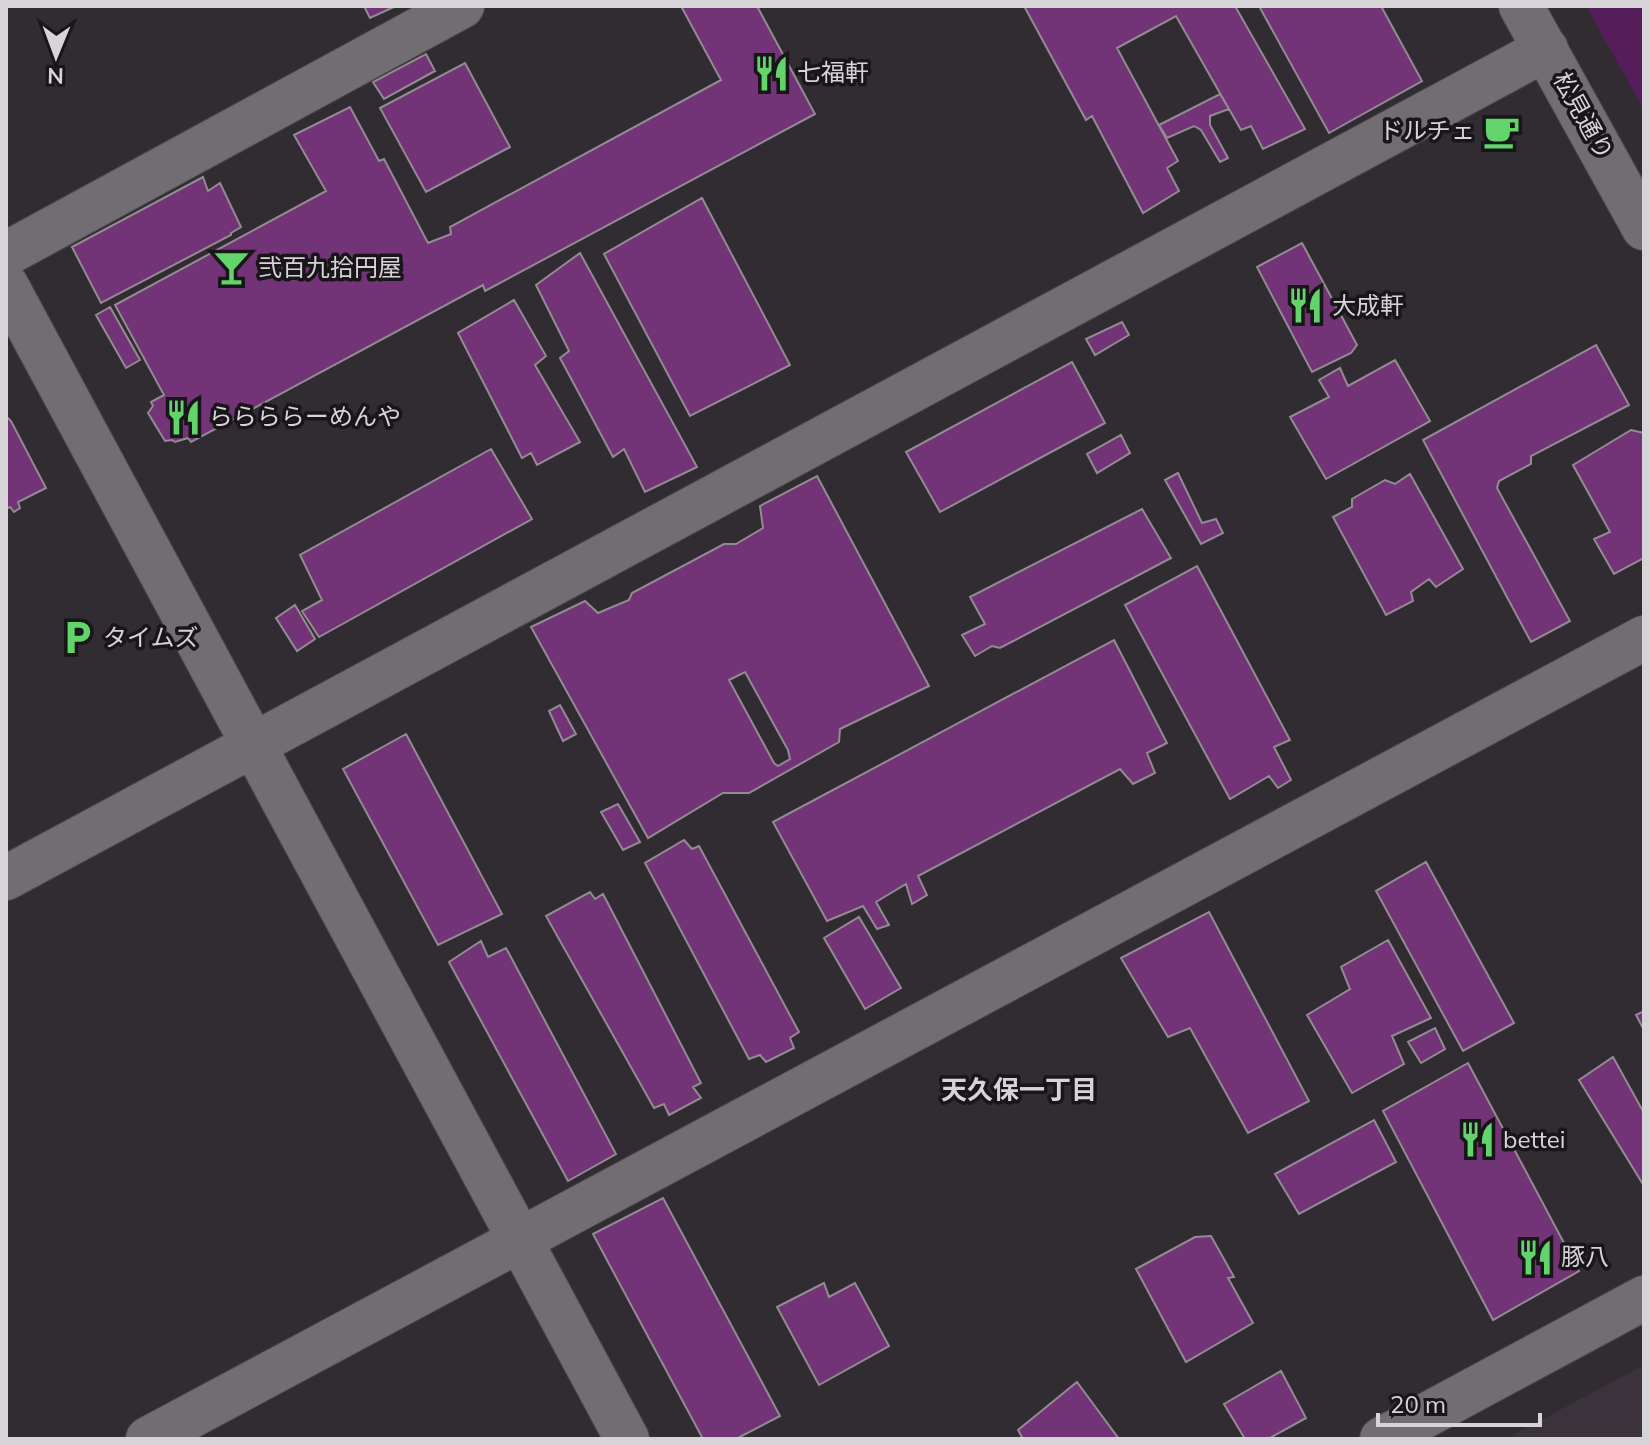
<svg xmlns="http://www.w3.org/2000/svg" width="1650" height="1445" font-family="Mulish,'Noto Sans JP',sans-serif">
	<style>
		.built { fill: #3b323c }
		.green { fill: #551d59 }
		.building { fill: #723377; stroke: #928c92; stroke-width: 2; fill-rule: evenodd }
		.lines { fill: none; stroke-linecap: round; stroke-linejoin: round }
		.street-casing { stroke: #4e4a4e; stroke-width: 46 }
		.secondary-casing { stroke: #4e4a4e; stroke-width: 46 }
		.street { stroke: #726d72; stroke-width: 44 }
		.secondary { stroke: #726d72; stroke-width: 44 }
		.labels { text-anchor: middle; stroke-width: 7; stroke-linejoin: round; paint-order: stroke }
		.poi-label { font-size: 24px; fill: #d7d4d7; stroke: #181618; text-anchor: start }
		.street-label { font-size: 24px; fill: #d7d4d7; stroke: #181618 }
		.neighbourhood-label { font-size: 26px; font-weight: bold; fill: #d7d4d7; stroke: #181618 }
	</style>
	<rect width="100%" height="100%" fill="#312c31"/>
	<path class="built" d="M 1644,1365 L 1644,1439 L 1505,1439 Z"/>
	<path class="green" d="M 1586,6 L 1644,6 L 1644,110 Z"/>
	<path class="building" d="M 364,6 L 396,6 L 370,18 Z
		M 681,6 L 757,6 L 815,114 L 485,291 L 483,285 L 191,442 L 188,438 L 175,442 L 172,440 L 165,441 L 148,413 L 153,406 L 151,402 L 164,395 L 115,305 L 326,191 L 294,135 L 350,107 L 379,161 L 384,159 L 428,243 L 451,234 L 450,227 L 721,80 Z
		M 1024,6 L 1235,6 L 1305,129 L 1263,149 L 1251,126 L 1241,130 L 1176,16 L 1117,48 L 1178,161 L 1167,168 L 1179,191 L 1143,213 L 1092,116 L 1086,120 Z
		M 1259,6 L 1381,6 L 1422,81 L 1329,133 Z
		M 426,54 L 435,71 L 384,99 L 373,82 Z
		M 465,63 L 510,147 L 426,192 L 380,108 Z
		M 1220,94 L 1229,109 L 1210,116 L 1210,125 L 1228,158 L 1220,162 L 1201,130 L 1194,126 L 1167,138 L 1159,125 Z
		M 203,177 L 208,191 L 220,183 L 241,227 L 231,233 L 231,235 L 101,303 L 72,247 Z
		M 702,198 L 790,365 L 690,416 L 604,254 Z
		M 1302,243 L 1357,345 L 1351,353 L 1312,372 L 1257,267 Z
		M 580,253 L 697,467 L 645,492 L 624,449 L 613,457 L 560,358 L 569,351 L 536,285 Z
		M 514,300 L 546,356 L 535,365 L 580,442 L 537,465 L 531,453 L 522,458 L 458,333 Z
		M 110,307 L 140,360 L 126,368 L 96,315 Z
		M 1122,322 L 1129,335 L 1095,355 L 1086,339 Z
		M 1596,345 L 1629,405 L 1531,456 L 1531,464 L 1499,481 L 1497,488 L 1570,621 L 1531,642 L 1423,440 Z
		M 1395,360 L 1430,421 L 1326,479 L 1290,417 L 1329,397 L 1319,380 L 1340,368 L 1348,386 Z
		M 1072,362 L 1105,423 L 940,512 L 906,452 Z
		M 6,416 L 11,421 L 46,488 L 18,502 L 20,508 L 14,512 L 10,507 L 6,509 Z
		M 1631,430 L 1644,433 L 1644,558 L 1614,574 L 1594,539 L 1610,532 L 1573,465 Z
		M 1121,435 L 1130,453 L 1097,473 L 1087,454 Z
		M 491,449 L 532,519 L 319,637 L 302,611 L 322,600 L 300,555 Z
		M 1178,473 L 1202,523 L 1216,519 L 1223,533 L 1201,544 L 1165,480 Z
		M 1410,474 L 1463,569 L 1436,587 L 1429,579 L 1411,592 L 1413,601 L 1386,615 L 1333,517 L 1352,507 L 1352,499 L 1385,480 L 1395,484 Z
		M 817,476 L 929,686 L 840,729 L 839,742 L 749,793 L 723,793 L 648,838 L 531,627 L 585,601 L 598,613 L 629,600 L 632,593 L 724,544 L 736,544 L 763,528 L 760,506 ZM 745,672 L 788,750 L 790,759 L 778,766 L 774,763 L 729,680 Z
		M 1142,509 L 1171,558 L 1000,648 L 992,646 L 975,656 L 962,635 L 985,624 L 970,597 Z
		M 1197,566 L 1290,740 L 1274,747 L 1291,780 L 1278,788 L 1269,776 L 1230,799 L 1125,605 Z
		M 295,605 L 315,639 L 297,651 L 276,618 Z
		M 1114,640 L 1167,743 L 1147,753 L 1155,773 L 1133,784 L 1120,769 L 918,876 L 927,895 L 912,904 L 906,884 L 876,902 L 889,925 L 877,929 L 863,906 L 827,921 L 773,822 Z
		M 560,705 L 576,734 L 563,741 L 549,711 Z
		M 406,734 L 502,914 L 438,945 L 343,769 Z
		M 618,804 L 640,842 L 623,850 L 601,812 Z
		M 684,840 L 692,849 L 699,846 L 799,1032 L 790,1038 L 794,1048 L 766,1062 L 760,1055 L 749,1059 L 645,863 Z
		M 1426,862 L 1514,1023 L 1463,1051 L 1376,891 Z
		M 590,892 L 595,899 L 603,894 L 701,1083 L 693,1087 L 701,1098 L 669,1115 L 664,1104 L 654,1108 L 546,916 Z
		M 1209,912 L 1309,1101 L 1248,1133 L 1190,1028 L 1168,1037 L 1121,958 Z
		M 859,917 L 901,988 L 865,1009 L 824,938 Z
		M 1388,940 L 1431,1018 L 1392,1036 L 1404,1064 L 1352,1093 L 1307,1015 L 1350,989 L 1341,967 Z
		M 481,941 L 488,957 L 506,948 L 616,1154 L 568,1181 L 449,962 Z
		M 1644,1011 L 1644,1030 L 1636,1015 Z
		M 1435,1028 L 1445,1049 L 1421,1063 L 1408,1042 Z
		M 1613,1057 L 1644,1113 L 1644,1186 L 1579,1080 Z
		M 1468,1063 L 1579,1271 L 1493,1320 L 1383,1111 Z
		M 1374,1120 L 1396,1162 L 1299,1214 L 1275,1174 Z
		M 663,1198 L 780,1416 L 736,1439 L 703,1439 L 593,1234 Z
		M 1211,1236 L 1234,1277 L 1228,1278 L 1253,1323 L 1186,1362 L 1136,1269 L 1195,1237 Z
		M 824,1283 L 829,1297 L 855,1283 L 889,1346 L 819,1385 L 777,1307 Z
		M 1281,1371 L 1306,1418 L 1268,1439 L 1245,1439 L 1224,1404 Z
		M 1077,1382 L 1119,1439 L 1023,1439 L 1018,1430 Z"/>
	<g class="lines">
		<defs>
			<path id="street" d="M 6,254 L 462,6
				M 6,878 L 1546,49
				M 148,1439 L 1644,638"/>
			<path id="secondary" d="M 1521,6 L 1644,228
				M 6,285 L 627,1439
				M 1382,1439 L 1644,1298"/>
		</defs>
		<use href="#street" class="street-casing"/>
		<use href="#secondary" class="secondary-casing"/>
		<use href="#street" class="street"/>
		<use href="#secondary" class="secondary"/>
	</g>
	<defs>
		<symbol id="restaurant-bare" viewBox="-9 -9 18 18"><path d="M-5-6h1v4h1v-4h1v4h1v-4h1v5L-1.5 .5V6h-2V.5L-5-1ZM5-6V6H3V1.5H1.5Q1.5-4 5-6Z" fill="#61d46a" stroke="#181618" stroke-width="2.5" paint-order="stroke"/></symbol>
		<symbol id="cafe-bare" viewBox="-9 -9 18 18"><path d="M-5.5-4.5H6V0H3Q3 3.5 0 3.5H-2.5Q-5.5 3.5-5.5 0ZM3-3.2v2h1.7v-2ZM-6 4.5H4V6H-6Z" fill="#61d46a" stroke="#181618" stroke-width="2.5" paint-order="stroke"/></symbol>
		<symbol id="bar-bare" viewBox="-9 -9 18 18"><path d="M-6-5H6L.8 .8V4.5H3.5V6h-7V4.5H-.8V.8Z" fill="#61d46a" stroke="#181618" stroke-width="2.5" paint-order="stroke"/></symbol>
		<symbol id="parking-bare" viewBox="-9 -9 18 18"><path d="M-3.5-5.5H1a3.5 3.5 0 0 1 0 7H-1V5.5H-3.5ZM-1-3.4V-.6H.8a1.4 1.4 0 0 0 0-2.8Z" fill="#61d46a" stroke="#181618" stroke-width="2.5" paint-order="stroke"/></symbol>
	</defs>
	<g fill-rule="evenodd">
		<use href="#restaurant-bare" x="746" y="48" width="51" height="51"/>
		<use href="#cafe-bare" x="1476" y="106" width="51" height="51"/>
		<use href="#bar-bare" x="206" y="242" width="51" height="51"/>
		<use href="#restaurant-bare" x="1280" y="280" width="51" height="51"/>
		<use href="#restaurant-bare" x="158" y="392" width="51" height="51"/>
		<use href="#parking-bare" x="52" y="612" width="51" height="51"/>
		<use href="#restaurant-bare" x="1452" y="1114" width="51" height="51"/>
		<use href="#restaurant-bare" x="1510" y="1232" width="51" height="51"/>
	</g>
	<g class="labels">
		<g class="poi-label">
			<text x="797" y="81">七福軒</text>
			<text x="1475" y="139" text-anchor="end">ドルチェ</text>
			<text x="258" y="276">弐百九拾円屋</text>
			<text x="1332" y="314">大成軒</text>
			<text x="209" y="425">ららららーめんや</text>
			<text x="103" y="646">タイムズ</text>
			<text x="1503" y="1148">bettei</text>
			<text x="1561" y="1265">豚八</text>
		</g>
		<g class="street-label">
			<text transform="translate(1583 116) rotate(61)" y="8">松見通り</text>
		</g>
		<g class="neighbourhood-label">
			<text x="1019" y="1099">天久保一丁目</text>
		</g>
	</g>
	<rect width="1650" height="1445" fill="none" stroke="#d7d4d7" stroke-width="16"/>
	<g transform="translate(56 56) rotate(181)" stroke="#181618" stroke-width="6" paint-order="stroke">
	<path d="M0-6L14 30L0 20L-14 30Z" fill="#d7d4d7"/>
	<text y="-12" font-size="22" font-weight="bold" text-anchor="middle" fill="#d7d4d7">N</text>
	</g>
	<path d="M1378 1413v12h162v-12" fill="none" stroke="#d7d4d7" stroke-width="4"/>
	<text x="1390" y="1413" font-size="24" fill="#d7d4d7" stroke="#181618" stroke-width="6" paint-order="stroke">20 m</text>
</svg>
